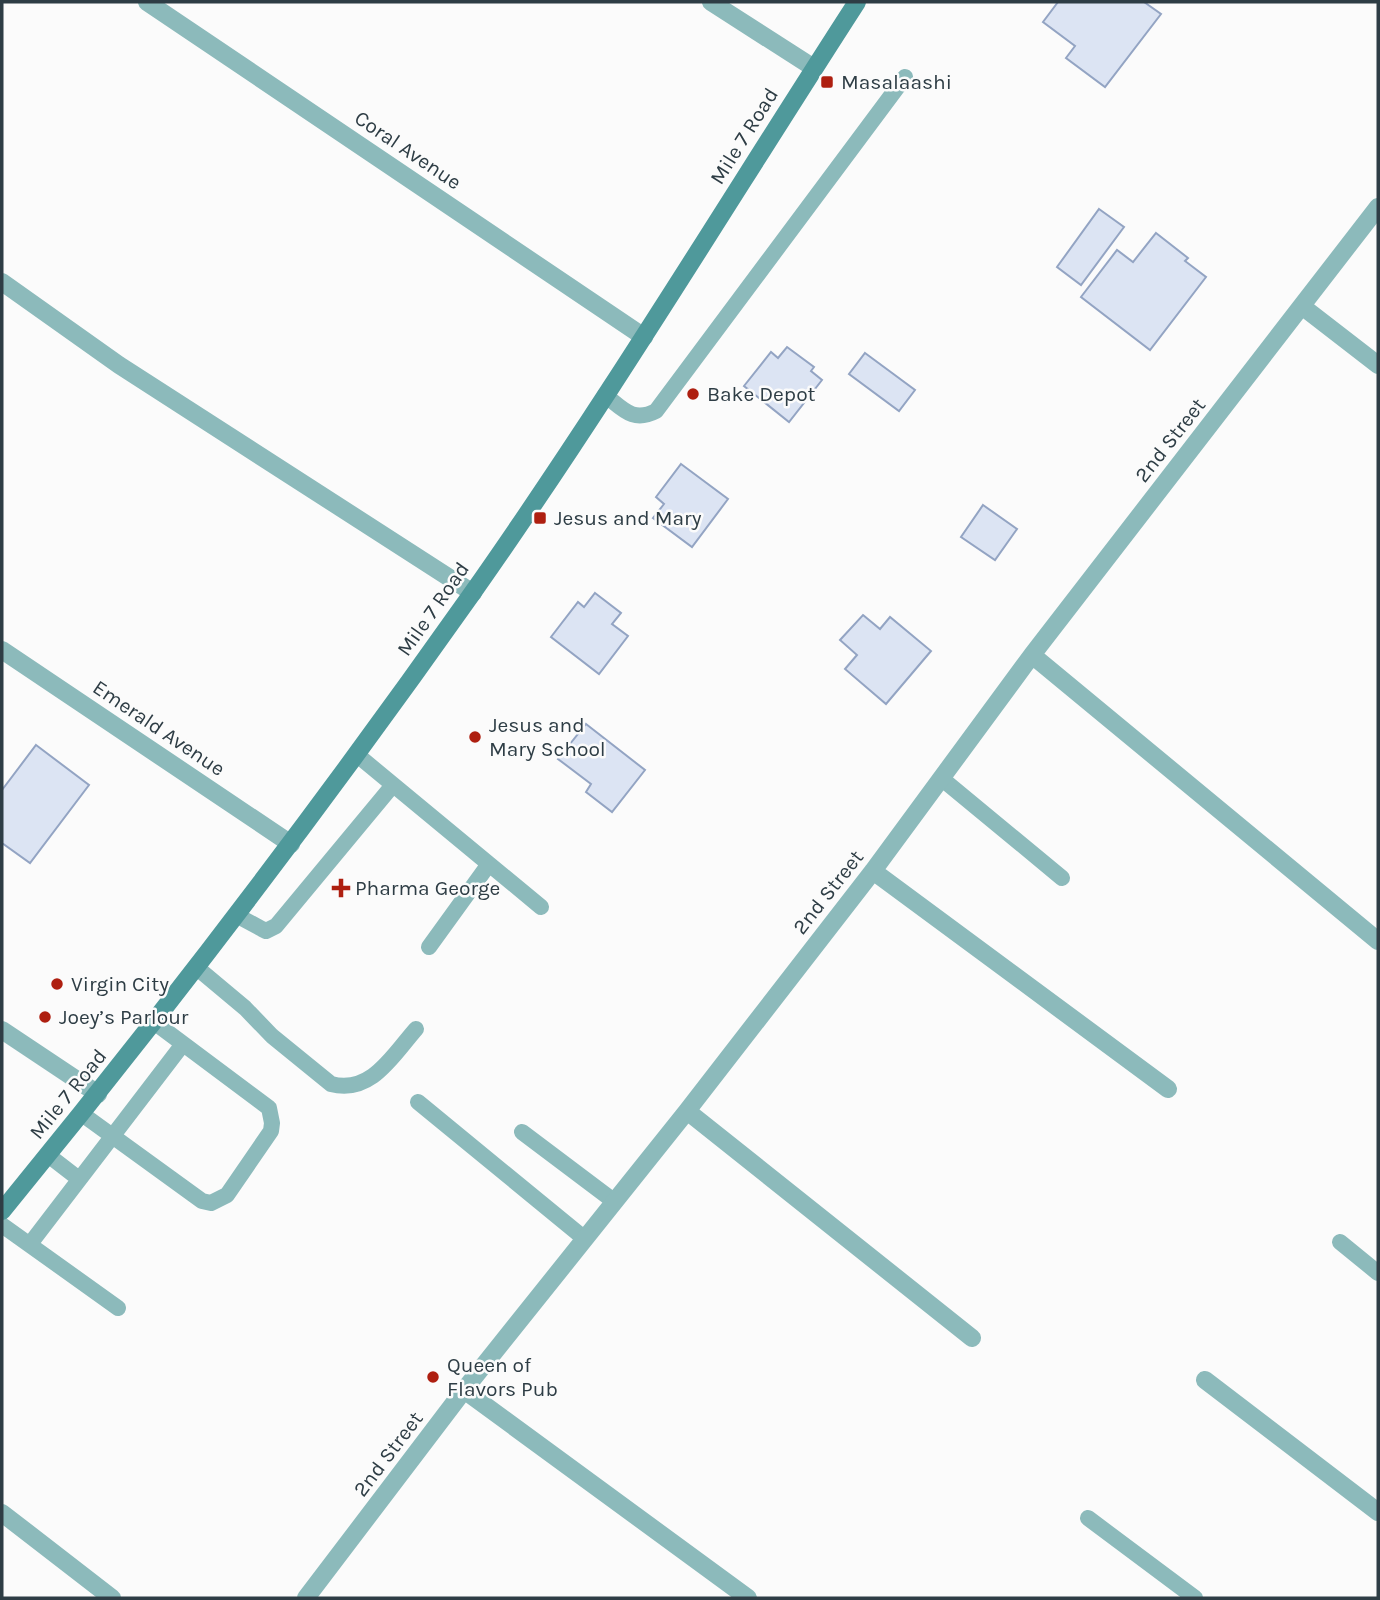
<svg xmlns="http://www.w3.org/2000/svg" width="1380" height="1600" font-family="Karla,sans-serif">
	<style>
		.building { fill: #dce4f3; stroke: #93a4c3; stroke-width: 2 }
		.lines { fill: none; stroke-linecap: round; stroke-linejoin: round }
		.lane { stroke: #8cbabb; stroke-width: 16 }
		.street { stroke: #8cbabb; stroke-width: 18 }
		.secondary { stroke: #4f999b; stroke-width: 18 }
		.poi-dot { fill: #ae1f10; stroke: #fbfbfb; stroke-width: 2.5 }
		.labels { text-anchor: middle; stroke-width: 5; stroke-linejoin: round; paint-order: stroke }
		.poi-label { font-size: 21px; fill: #2e3d45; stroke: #fbfbfb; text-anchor: start }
		.street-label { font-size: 21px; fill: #2e3d45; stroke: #fbfbfb }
	</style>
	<rect width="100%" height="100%" fill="#fbfbfb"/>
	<path class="building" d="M 1058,2 L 1144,2 L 1161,14 L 1105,87 L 1066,58 L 1075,46 L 1043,22 Z
		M 1099,209 L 1124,227 L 1081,285 L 1057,267 Z
		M 1156,233 L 1188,258 L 1185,261 L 1206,277 L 1150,350 L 1081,297 L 1117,250 L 1133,262 Z
		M 787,347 L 814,367 L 811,371 L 822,380 L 789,422 L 744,386 L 771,352 L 778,358 Z
		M 865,353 L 915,390 L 899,411 L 849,374 Z
		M 681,464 L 728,499 L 692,547 L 653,518 L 664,504 L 656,497 Z
		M 983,505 L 1017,529 L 995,560 L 961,537 Z
		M 595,593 L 621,613 L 612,624 L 628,636 L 599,674 L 551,637 L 578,602 L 584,607 Z
		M 863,615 L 880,629 L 890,617 L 931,651 L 886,704 L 845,669 L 857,655 L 840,640 Z
		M 586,724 L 645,770 L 612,812 L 586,792 L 591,784 L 558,759 Z
		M 36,745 L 89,785 L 30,863 L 2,843 L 2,790 Z"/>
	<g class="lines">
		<path class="lane" d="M 605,395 C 623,409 633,423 656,411 L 905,77
			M 356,754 L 541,907
			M 941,778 L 1062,878
			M 236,915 L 262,929 L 266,931 L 276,926 L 393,785
			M 429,947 L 489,864
			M 196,967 L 245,1008 L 272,1036 L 331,1084 C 371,1095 393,1055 416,1029
			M 418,1102 L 585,1239
			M 82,1114 L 202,1201 L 211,1203 L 227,1195 L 271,1131 L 272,1123 L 269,1108 L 154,1022
			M 522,1132 L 615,1202
			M 48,1155 L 79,1179
			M 2,1225 L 118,1308
			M 1340,1242 L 1378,1273
			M 30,1244 L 183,1044
			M 1088,1518 L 1195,1598"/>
		<path class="street" d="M 147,2 L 644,337
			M 711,2 L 814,68
			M 2,282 L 119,365 L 473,593
			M 1303,307 L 1378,365
			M 2,650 L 291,844
			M 1032,655 L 1378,941
			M 873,871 L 1168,1089
			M 2,1030 L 98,1094
			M 687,1111 L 972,1338
			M 1205,1380 L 1378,1512
			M 464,1390 L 748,1598
			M 2,1513 L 112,1598
			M 306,1598 L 464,1390 L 687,1111 L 873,871 L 1032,655 L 1378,207"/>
		<path class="secondary" d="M 2,1211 C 166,1011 322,806 471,595 C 607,402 729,200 857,2"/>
	</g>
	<g class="poi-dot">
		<rect x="820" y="75" width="14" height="14" rx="3.5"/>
		<circle cx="693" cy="394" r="7"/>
		<rect x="533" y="511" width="14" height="14" rx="3.5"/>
		<circle cx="475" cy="737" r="7"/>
		<path d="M337.5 877.5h7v7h7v7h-7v7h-7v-7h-7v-7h7z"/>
		<circle cx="57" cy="984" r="7"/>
		<circle cx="45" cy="1017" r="7"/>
		<circle cx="433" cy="1377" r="7"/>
	</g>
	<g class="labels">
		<g class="poi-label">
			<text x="841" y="89">Masalaashi</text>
			<text x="707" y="401">Bake Depot</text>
			<text x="554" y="525">Jesus and Mary</text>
			<text x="489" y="732">Jesus and<tspan x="489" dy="24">Mary School</tspan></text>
			<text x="355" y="895">Pharma George</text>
			<text x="71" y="991">Virgin City</text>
			<text x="59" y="1024">Joey’s Parlour</text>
			<text x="447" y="1372">Queen of<tspan x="447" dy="24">Flavors Pub</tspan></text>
		</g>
		<g class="street-label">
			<text transform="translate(744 136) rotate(-58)" y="7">Mile 7 Road</text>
			<text transform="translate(408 150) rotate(34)" y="7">Coral Avenue</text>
			<text transform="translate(1170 440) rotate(-52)" y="7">2nd Street</text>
			<text transform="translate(433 609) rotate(-55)" y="7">Mile 7 Road</text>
			<text transform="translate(159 728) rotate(34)" y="7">Emerald Avenue</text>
			<text transform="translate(828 892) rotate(-52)" y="7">2nd Street</text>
			<text transform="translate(68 1094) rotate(-51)" y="7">Mile 7 Road</text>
			<text transform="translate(388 1454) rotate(-53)" y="7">2nd Street</text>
		</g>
	</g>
	<rect width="1380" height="1600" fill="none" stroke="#2e3d45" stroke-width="7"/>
</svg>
